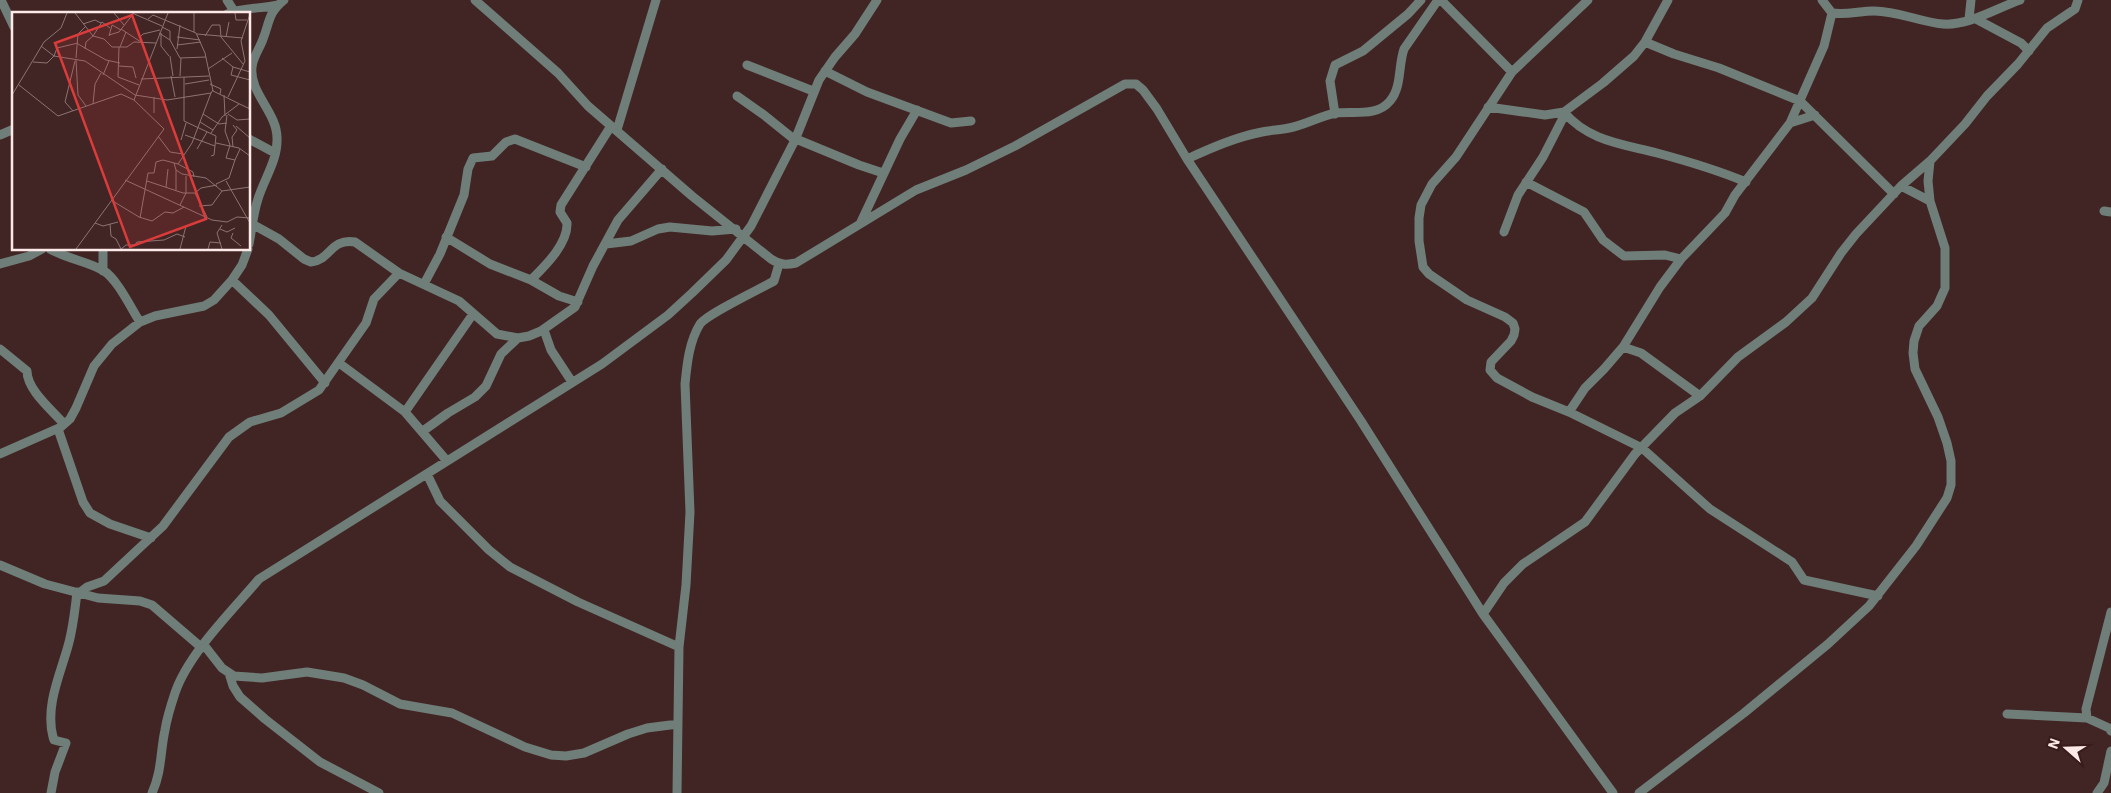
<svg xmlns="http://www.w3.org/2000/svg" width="2111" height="793" font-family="'IBM Plex Sans',sans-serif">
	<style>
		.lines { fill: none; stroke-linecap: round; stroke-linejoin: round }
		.street { stroke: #6f7e79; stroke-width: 9 }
		.inset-road { fill: none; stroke: #8c7372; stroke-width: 1 }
		.view { fill: #da3b3b; fill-opacity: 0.15; stroke: #da3b3b; stroke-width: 2.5 }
		.inset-edge { fill: none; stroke: #fde9e8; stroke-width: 2.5 }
	</style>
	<rect width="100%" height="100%" fill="#412524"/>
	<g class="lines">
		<path class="street" d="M 1,0 L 14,27
			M 227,0 L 234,11
			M 475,0 L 558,73 L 588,106 L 692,196 L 771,259 C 780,265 786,265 796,263 L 916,190 L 966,170 L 1015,146 L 1125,84 L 1136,84 L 1143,90 L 1157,109 L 1187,159 L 1361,421 L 1483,614 L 1613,793
			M 1441,0 L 1512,72
			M 1588,0 L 1512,72 L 1456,157 L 1432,184 L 1421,205 L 1419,218 L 1419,241 L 1423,267 L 1429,274 L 1467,300 L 1505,317 L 1513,323 L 1515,329 L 1514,335 L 1511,341 L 1491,362 L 1490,370 L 1497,378 L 1532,397 L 1569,412 L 1642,448 L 1710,509 L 1792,562 L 1804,580 L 1878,596
			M 1822,0 L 1832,13 C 1847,15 1860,11 1874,11 C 1898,11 1920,22 1943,24 C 1968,26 1997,8 2020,0
			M 227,14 C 243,7 261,9 278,5
			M 1969,19 L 1971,0
			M 1976,19 L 2021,43 L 2029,51
			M 1645,42 L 1674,54 L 1719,68 L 1800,101 L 1894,194
			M 747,65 L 813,91
			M 825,71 L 867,92 L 951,123 L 971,121
			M 737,96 L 764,115 L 795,140
			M 1488,107 L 1545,115 L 1564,112 L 1603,83 L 1634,56 L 1645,42 L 1668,0
			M 1564,112 C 1588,141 1623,144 1657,153 C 1687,161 1717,170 1746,182
			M 1335,114 L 1330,81 L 1335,65 L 1363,51 L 1408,14 L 1421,0
			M 1790,123 L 1815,115
			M 617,130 L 656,0
			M 0,135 L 14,129
			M 249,139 L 275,153
			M 796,139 L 859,165 L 883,173
			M 1187,159 C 1211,148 1236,137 1262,132 C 1271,130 1280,130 1289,128 C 1305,125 1320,116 1336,113 C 1354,111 1377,117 1390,101 C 1402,87 1398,66 1404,49 L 1438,0
			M 1526,182 L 1584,212 L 1603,240 L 1624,256 L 1665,255 L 1681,259
			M 1901,186 L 1930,201
			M 2104,211 L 2111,212
			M 861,222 L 900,139 L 917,110
			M 252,224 L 279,239 L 304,259 L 311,262 C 331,260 330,238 355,242 L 399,273 L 459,301 L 497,334 L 518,338 L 529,336 L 541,331 L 575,307 L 593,266 L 618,220 L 662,169
			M 1504,232 L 1518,195 L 1543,157 L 1565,114
			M 446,237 L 490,264 L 531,280 L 559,296 L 578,302
			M 249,244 C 252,229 253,214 258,199 C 264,179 278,160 277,138 C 277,112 249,93 252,67 C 253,57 260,48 263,39 C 270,21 268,13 284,0
			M 606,244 L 631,241 L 658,229 L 670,227 L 712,231 L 736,229
			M 50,249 C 67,259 87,261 104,271 C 117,279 131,308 140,322
			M 0,264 L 29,256 L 42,249
			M 103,271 L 103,249
			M 232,280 L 269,315 L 325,383
			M 531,280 C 545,266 568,244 567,223 L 560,212 L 561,205 L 611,126
			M 424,284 L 440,254 L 464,195 L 468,169 L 473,158 L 492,156 L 506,142 L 515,139 L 586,167
			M 544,330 L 551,350 L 572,382
			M 1623,347 L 1641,353 L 1700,396
			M 0,349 L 27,371 C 27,390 52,410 64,424
			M 339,363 L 405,412 L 447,461
			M 405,412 L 473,314
			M 1569,412 L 1585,388 L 1604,369 L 1623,347 L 1660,287 L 1681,259 L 1725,213 L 1735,195 L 1790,123 L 1824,46 L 1832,13
			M 58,429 L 83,502 L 90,513 L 110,524 L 151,538
			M 423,431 L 448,413 L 475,397 L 486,386 L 501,354 L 518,338
			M 0,454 L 61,427 L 70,419 L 76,408 L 94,366 L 112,344 L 140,322 L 155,316 L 204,306 L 214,300 L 232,280 L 242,265 L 248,249
			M 427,474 L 440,501 L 489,550 L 510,567 L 578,602 L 679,647
			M 0,565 L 45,584 L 98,598 L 140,601 L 152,605 L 202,648
			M 79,593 L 87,587 L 104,581 L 163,526 L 229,437 L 250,422 L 281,413 L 319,390 L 366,323 L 374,299 L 399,273
			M 2111,612 L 2086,709 L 2087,718 L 2109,728 L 2111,731
			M 1483,614 L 1504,583 L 1523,564 L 1585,522 L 1635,454 L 1675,413 L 1700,396 L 1738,357 L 1786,322 L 1812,298 L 1841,253 L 1856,234 L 1901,186 L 1930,161 L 1965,124 L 1987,96 L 2018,64 L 2047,28 L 2075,9 L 2078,0
			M 204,645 L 222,668 L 234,676 L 262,678 L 307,672 L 344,678 L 363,685 L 400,704 L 452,713 L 525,747 L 551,755 L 566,756 L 584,753 L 628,734 L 647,728 L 678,724
			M 229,673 L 233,686 L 240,697 L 265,719 L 320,762 L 379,793
			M 2007,714 L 2087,718
			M 51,793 L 55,772 L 66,743 L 54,740 L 53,737 C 45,706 60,675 68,646 C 73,629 75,610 77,592
			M 152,793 C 162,771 160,753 165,730 C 167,717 171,705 175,693 C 188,654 232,611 259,579 L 602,364 L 668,315 L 692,293 L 726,260 L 751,226 L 795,140 L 819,80 L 835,57 L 855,34 L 877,0
			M 677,793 L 679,647 L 686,585 L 690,512 L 685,384 C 687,364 689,342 700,324 C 707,314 760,289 774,281 L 779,264
			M 1639,793 L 1744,713 L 1828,644 L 1869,606 L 1916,546 L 1947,498 L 1951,485 L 1951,461 L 1947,443 L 1938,417 L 1915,369 L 1913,353 L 1914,341 L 1919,326 L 1937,306 L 1945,288 L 1945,248 L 1930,201 L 1928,181 L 1930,161
			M 2097,793 L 2104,783 L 2111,751"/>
	</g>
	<g transform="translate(12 12)">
		<rect width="238" height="238" fill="#412524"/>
		<path class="inset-road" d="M 63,1 L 81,24 L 92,27 L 100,35 L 115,35 L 122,30 L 144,31M 102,1 L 112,13M 120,1 L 150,14M 182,1 L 182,20M 223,1 L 224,8 L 235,8M 136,7 L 141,3 L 184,21 L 193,41 L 201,79 L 238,97M 71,12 L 83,8 L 89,11M 150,15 L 158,19 L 158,28M 109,17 L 129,30M 147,21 L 158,28 L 168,46 L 194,45M 149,21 L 149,34 L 157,44M 185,22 L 231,26M 97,23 L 107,20 L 121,2M 81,24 L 90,10 L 98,16M 97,24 L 100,13 L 109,18M 193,24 L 200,13 L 208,13 L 209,25 L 231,52M 165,25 L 188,28M 214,25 L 217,10M 127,26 L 131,22 L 148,18M 66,32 L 94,48 L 108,51M 165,33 L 189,30M 29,34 L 42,44 L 73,49 L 123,83 L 155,88 L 199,81 L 201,78M 107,35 L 106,65 L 127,73M 108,35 L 114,20M 73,37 L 74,30 L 81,24M 165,37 L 168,13M 158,44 L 161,64M 64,46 L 66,22 L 73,15M 210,46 L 221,55 L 219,63 L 238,68M 64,48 L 66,83 L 74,94M 21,50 L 35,51 L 42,44 L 45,36 L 66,31M 107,54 L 121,55 L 124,66M 221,55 L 238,60M 196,57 L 220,41M 91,63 L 97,49M 159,64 L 163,85M 168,64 L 169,46M 172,65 L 172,109 L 204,124 L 202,143 L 199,144M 129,67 L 197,64M 173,72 L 197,68M 198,72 L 209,77 L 208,82M 7,73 L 46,104 L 109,82 L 122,88M 0,83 L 32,30 L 49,16 L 55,1M 212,83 L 213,104M 142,85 L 142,101M 216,85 L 233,49 L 229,29 L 238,2M 81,92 L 83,72 L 89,61M 237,97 L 238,81M 61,99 L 53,90 L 63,49M 191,102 L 207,112 L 215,111M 216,102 L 225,108 L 238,107M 215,103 L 213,119 L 218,133M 188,110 L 201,118M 224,114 L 238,126M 199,121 L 210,105 L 227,92M 173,123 L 203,134M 146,124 L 158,140 L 171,142M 169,128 L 174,111M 204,131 L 227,136 L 238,144M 218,133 L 214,146 L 223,148 L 228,137M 221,135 L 220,125 L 225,118 L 221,113M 185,137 L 195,120M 162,151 L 164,158 L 170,162 L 194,166 L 210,179 L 238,175M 166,152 L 180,131 L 199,81M 113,168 L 200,208 L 215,210 L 225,205 L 238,206M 135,169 L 171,181 L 183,181M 214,169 L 238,211M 204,172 L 217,166 L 223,148M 154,175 L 156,157M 164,178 L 164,158M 99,188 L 127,205 L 140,209 L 153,200 L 161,201 L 172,195M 168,193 L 174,181 L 174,164M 187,194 L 200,193 L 210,179M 195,205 L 183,181 L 189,176 L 205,173M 128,206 L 136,161 L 142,161 L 144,150 L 151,148 L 166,152 L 181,160 L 182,165M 83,211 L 91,214 L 106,210M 98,212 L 99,224 L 104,227 L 109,237M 208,217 L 215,220 L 223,216M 221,221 L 219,226 L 229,234M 64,237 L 152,117 L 122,88 L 156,1M 109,237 L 114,233 L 123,233 L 125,230 L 152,228 L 165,222 L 173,225M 168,237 L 174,214M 196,237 L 198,230 L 209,231M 210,237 L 205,221 L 210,213"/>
		<path class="view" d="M 120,3 L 194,207 L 118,235 L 43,31 Z"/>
		<rect width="238" height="238" class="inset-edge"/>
	</g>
	<g transform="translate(2066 748) rotate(290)" stroke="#371c1b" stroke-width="4" paint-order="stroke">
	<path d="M0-4L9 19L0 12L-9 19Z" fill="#fde9e8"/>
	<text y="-8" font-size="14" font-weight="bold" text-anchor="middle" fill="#fde9e8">N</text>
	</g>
</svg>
